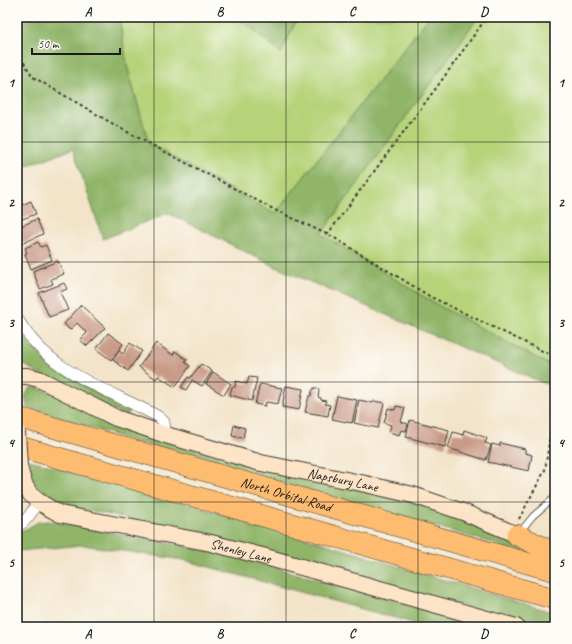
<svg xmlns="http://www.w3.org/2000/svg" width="572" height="644" font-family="Caveat,sans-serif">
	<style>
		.green { fill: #b6d379; stroke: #69784a }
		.forest { fill: #90b569; stroke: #566842 }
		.building { fill: #c99a86 }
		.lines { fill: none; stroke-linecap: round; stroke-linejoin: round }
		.lane-casing { stroke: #3c3a36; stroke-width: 7 }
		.street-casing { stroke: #3c3a36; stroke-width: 12 }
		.secondary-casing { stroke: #3c3a36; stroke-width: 18 }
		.highway-casing { stroke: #3c3a36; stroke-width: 22 }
		.path { stroke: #3c3a36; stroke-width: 2; stroke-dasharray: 3 3; stroke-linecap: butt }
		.lane { stroke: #fff; stroke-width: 5.5 }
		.street { stroke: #fff; stroke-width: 11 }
		.secondary { stroke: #fee4c6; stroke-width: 16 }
		.highway { stroke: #fdbc70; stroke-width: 21 }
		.secondary-bridge-casing { stroke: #3c3a36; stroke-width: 18; stroke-linecap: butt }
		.secondary-bridge { stroke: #fee4c6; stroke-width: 16 }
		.grid { fill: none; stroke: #1c1c1c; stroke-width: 1; stroke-opacity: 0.55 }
		.labels { text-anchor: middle; stroke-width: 3; stroke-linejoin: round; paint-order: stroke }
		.street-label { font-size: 14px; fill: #1c1c1c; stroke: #fdfcf7 }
		.neatline { fill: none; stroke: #1c1c1c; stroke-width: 1.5 }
		.grid-label { font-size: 13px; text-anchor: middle; font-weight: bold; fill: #1c1c1c }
	</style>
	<rect width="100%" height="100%" fill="#fdfcf7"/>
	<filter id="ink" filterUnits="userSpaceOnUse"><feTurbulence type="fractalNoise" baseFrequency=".025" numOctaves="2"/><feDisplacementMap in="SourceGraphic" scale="8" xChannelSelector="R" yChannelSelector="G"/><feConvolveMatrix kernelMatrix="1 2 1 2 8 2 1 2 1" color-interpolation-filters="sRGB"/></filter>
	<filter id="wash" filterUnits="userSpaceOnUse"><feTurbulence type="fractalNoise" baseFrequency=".012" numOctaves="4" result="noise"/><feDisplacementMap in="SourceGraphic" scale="16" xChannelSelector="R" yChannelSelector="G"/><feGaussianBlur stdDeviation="0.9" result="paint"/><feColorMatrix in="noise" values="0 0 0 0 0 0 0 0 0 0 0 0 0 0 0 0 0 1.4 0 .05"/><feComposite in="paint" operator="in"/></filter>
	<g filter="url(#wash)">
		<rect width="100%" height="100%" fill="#f3e4c9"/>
		<path class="green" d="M 119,17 L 238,17 L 281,53 L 298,17 L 429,17 L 275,214 L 149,144 L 127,66 Z
			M 478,17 L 555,17 L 555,368 L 436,304 L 321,234 Z"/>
		<path class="forest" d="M 17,17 L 119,17 L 127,66 L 149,144 L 275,214 L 429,17 L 478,17 L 321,234 L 436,304 L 555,368 L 555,371 L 548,385 L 276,267 L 168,213 L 103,239 L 73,149 L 17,169 Z
			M 238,17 L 298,17 L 281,53 Z
			M 17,327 L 23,336 L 46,362 L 88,388 L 130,409 L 127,417 L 37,373 L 17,360 Z
			M 33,387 L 38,388 L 54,394 L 120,428 L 216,456 L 430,506 L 525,544 L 523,552 L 355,503 L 133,441 L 27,407 L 25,397 L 29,389 Z
			M 30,460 L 287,532 L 414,571 L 555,613 L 555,627 L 539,627 L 182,530 L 73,507 C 58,502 38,496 33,479 C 31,473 31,466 30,460 Z
			M 48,521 L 178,545 L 247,560 L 490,627 L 428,627 L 184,560 L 83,545 L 17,551 L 17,533 L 26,529 L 38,522 Z"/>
		<g id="blocks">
			<path class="building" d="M 17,186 L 22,200 L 17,202 Z
				M 31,201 L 36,214 L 17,221 L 17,207 Z
				M 37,219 L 43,234 L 19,245 L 17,241 L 17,228 Z
				M 38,242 L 41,247 L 46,245 L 52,260 L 31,269 L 25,254 L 27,253 L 25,248 Z
				M 58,261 L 64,274 L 51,279 L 53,284 L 40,289 L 33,271 Z
				M 64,283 L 67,289 L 60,292 L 68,310 L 49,317 L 39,293 Z
				M 81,305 L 105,328 L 87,346 L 80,340 L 87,333 L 77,323 L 70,330 L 64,324 Z
				M 108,333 L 123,344 L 111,360 L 96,349 Z
				M 130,343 L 142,351 L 128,371 L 113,360 L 119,351 L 123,354 Z
				M 156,343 L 173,355 L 175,351 L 187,360 L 185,362 L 190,366 L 175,387 L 158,376 L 156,379 L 139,367 Z
				M 201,364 L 212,371 L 202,386 L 192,380 L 186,390 L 181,387 L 188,377 L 190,378 Z
				M 213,372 L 231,384 L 224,395 L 206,384 Z
				M 249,377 L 257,378 L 252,401 L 230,395 L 232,387 L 235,387 L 236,381 L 247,384 Z
				M 260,384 L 282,388 L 278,404 L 266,402 L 265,406 L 255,404 Z
				M 286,386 L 303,389 L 299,410 L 282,407 Z
				M 314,388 L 318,388 L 319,391 L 318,397 L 321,398 L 321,400 L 326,401 L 325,404 L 330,405 L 328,416 L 305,412 L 309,396 L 311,396 L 312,391 Z
				M 337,396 L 357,400 L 352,423 L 332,419 Z
				M 359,400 L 373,403 L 374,401 L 384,403 L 378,428 L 354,423 Z
				M 396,406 L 405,408 L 401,422 L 408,424 L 406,431 L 401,430 L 399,435 L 389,432 L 391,425 L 384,423 L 388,408 L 395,410 Z
				M 410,420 L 449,430 L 445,447 L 406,437 Z
				M 234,425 L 245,428 L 243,438 L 232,436 Z
				M 464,430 L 487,438 L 485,443 L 491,445 L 486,460 L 448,448 L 453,432 L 463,435 Z
				M 500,443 L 525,449 L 525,453 L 532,455 L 529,471 L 488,462 L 492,444 L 500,446 Z"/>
		</g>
	</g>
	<g filter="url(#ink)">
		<use href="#blocks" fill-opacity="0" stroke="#3c3a36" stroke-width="1"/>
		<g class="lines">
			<defs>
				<path id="lane" d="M 520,532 L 533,516 L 555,497"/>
				<path id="street" d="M 17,318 C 49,374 106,388 159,417 L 164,422 L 166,435
					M 17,526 C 27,522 32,511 38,502"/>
				<g id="secondary">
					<path id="s1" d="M 17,376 L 27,376 L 39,379 L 116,418 L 166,435 L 261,463 L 361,483 L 413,495 L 463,512 L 517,535"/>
					<path id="s2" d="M 19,465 C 24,495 34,500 60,514 L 211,543 L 262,556 L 516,627"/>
				</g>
				<g id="highway">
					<path id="s3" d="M 17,417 L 555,571"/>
					<path d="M 17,446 L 555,599"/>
					<path d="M 517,535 L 555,553"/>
				</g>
			</defs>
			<use href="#lane" class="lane-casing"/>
			<use href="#street" class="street-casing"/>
			<use href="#secondary" class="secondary-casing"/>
			<use href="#highway" class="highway-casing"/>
			<path class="path" d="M 17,18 L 17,17
				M 17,52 L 33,77 L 120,128 L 275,210 L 333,237 L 431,297 L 555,357
				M 327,235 L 439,84 L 487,17
				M 519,519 L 545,470 L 555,402"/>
			<use href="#lane" class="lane"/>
			<use href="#street" class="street"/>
			<use href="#secondary" class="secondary"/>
			<use href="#highway" class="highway"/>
			<defs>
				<path id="secondary-bridge" d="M 17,432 L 19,465"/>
			</defs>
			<use href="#secondary-bridge" class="secondary-bridge-casing"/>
			<use href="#secondary-bridge" class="secondary-bridge"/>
		</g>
	</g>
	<path class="grid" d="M 154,17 L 154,627M 286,17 L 286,627M 418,17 L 418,627M 17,142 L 555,142M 17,262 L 555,262M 17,382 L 555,382M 17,502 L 555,502"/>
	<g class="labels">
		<g class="street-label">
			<text dy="5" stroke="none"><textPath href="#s1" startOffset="344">Napsbury Lane</textPath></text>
			<text dy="5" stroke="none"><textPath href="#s3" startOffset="280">North Orbital Road</textPath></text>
			<text dy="5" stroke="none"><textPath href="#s2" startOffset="252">Shenley Lane</textPath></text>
		</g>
	</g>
	<rect width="572" height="644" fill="none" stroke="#fdfcf7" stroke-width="44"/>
	<path d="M32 48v6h88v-6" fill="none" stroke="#1c1c1c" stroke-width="2"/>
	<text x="38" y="48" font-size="12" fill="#1c1c1c" stroke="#fdfcf7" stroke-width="3" paint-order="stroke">50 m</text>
	<rect x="22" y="22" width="528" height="600" class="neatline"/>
	<g class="grid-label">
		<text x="88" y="16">A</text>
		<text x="220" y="16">B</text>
		<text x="352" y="16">C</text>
		<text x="484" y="16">D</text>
		<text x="11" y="87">1</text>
		<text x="561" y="87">1</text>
		<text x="11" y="207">2</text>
		<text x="561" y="207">2</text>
		<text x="11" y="327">3</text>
		<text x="561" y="327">3</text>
		<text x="11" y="447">4</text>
		<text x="561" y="447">4</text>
		<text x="11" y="567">5</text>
		<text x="561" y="567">5</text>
		<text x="88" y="638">A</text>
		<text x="220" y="638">B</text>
		<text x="352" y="638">C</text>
		<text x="484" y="638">D</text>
	</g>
</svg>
